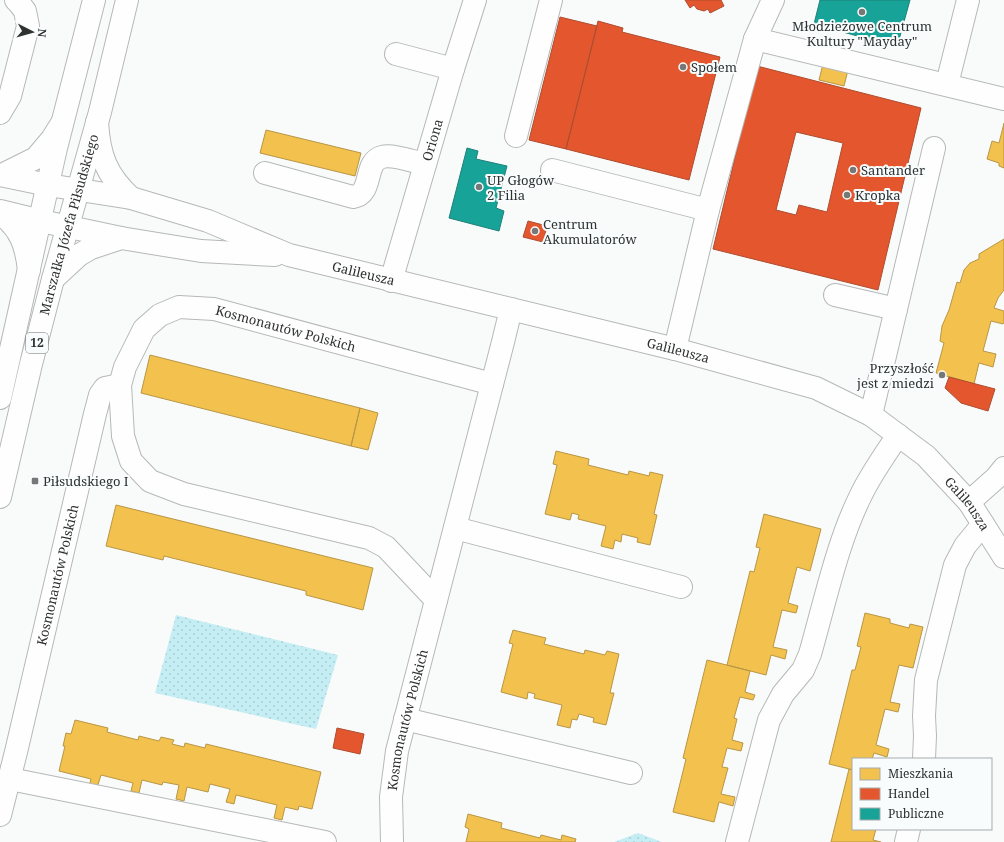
<svg xmlns="http://www.w3.org/2000/svg" width="1004" height="842" font-family="'Noto Serif',serif">
	<style>
		.park { fill: url(#park-dots) }
		.homes { fill: #f2c14e; stroke: #b89645 }
		.shops { fill: #e4572e; stroke: #ae4c2f; fill-rule: evenodd }
		.public { fill: #17a398; stroke: #1e8179 }
		.lines { fill: none; stroke-linecap: round; stroke-linejoin: round }
		.minor-casing { stroke: #b6b8b8; stroke-width: 24 }
		.major-casing { stroke: #b6b8b8; stroke-width: 24 }
		.minor { stroke: #fefefe; stroke-width: 22 }
		.major { stroke: #fefefe; stroke-width: 22 }
		.poi-dot { fill: #767878; stroke: #f8fcfc; stroke-width: 1.5 }
		.labels { text-anchor: middle; stroke-width: 4; stroke-linejoin: round; paint-order: stroke }
		.shield { fill: #f8fcfc; stroke: #6b6e6e; stroke-width: 1 }
		.shield-label { font-size: 12px; font-weight: bold; fill: #2f3131 }
		.poi-label { font-size: 13px; fill: #2f3131; stroke: #f8fcfc; text-anchor: start }
		.street-label { font-size: 13px; fill: #2f3131; stroke: #f8fcfc }
	</style>
	<defs>
		<pattern id="park-dots" width="8" height="8" patternUnits="userSpaceOnUse"><rect width="8" height="8" fill="#c5eef4"/><path d="M2 2h.1M6 6h.1" fill="none" stroke="#aacdd2" stroke-width="1.8" stroke-linecap="round"/></pattern>
	</defs>
	<rect width="100%" height="100%" fill="#f9fbfb"/>
	<path class="park" d="M 176,615 L 338,655 L 316,729 L 155,693 Z
		M 638,833 L 662,842 L 614,842 Z"/>
	<path class="homes" d="M 824,60 L 849,66 L 844,86 L 819,80 Z
		M 1004,123 L 1004,168 L 999,166 L 999,163 L 987,159 L 992,141 L 999,143 Z
		M 266,130 L 361,153 L 355,176 L 260,153 Z
		M 1004,239 L 1004,290 L 998,298 L 994,308 L 1004,311 L 1004,322 L 1003,324 L 991,321 L 983,351 L 996,354 L 993,367 L 979,363 L 974,384 L 936,373 L 944,343 L 940,341 L 942,326 L 949,310 L 957,282 L 960,283 L 964,270 L 970,263 L 979,259 L 979,254 Z
		M 150,355 L 360,408 L 351,446 L 141,393 Z
		M 360,408 L 378,413 L 368,450 L 351,446 Z
		M 556,451 L 589,459 L 588,465 L 628,475 L 629,471 L 649,476 L 650,472 L 663,475 L 654,514 L 657,515 L 650,545 L 637,542 L 638,538 L 622,534 L 621,542 L 615,540 L 613,549 L 601,546 L 606,526 L 578,519 L 579,515 L 572,513 L 570,520 L 545,514 L 557,465 L 553,464 Z
		M 116,505 L 373,568 L 363,610 L 306,595 L 306,591 L 164,556 L 163,560 L 106,546 Z
		M 764,514 L 821,529 L 810,571 L 797,567 L 788,603 L 798,606 L 796,613 L 782,610 L 773,647 L 787,650 L 785,659 L 771,655 L 766,675 L 727,665 L 750,571 L 754,572 L 760,548 L 756,547 Z
		M 865,613 L 890,619 L 890,623 L 909,628 L 910,624 L 923,627 L 913,668 L 899,665 L 890,702 L 900,704 L 898,712 L 885,709 L 876,745 L 889,749 L 887,757 L 874,753 L 872,759 L 853,759 L 853,770 L 829,764 L 852,670 L 855,670 L 861,647 L 857,646 Z
		M 513,630 L 546,638 L 544,644 L 584,654 L 585,650 L 605,655 L 607,651 L 619,654 L 610,693 L 614,693 L 606,725 L 593,722 L 594,718 L 579,714 L 577,720 L 572,719 L 570,728 L 557,725 L 562,705 L 534,698 L 535,694 L 528,692 L 527,699 L 501,692 L 513,644 L 509,643 Z
		M 707,660 L 750,671 L 745,692 L 755,695 L 753,700 L 740,697 L 734,718 L 737,719 L 732,740 L 743,743 L 741,751 L 727,748 L 722,767 L 728,768 L 721,794 L 735,797 L 733,806 L 719,802 L 714,822 L 673,812 L 686,759 L 683,758 Z
		M 75,720 L 108,728 L 107,732 L 138,740 L 139,736 L 159,741 L 161,737 L 174,740 L 172,744 L 184,747 L 185,743 L 205,748 L 206,744 L 321,772 L 312,809 L 299,806 L 298,810 L 285,807 L 282,820 L 274,818 L 277,805 L 236,795 L 234,804 L 226,802 L 230,789 L 210,784 L 208,792 L 187,787 L 184,801 L 176,799 L 179,785 L 163,782 L 162,785 L 142,780 L 139,793 L 131,791 L 133,783 L 101,775 L 97,788 L 89,786 L 91,779 L 59,771 L 65,746 L 63,746 L 66,733 L 71,734 Z
		M 849,769 L 853,770 L 853,829 L 876,829 L 873,840 L 881,842 L 831,842 Z
		M 468,814 L 502,823 L 501,828 L 540,838 L 541,835 L 561,840 L 562,835 L 576,839 L 575,842 L 466,842 L 469,829 L 465,827 Z"/>
	<path class="shops" d="M 685,0 L 721,0 L 724,6 L 710,13 L 708,9 L 704,11 L 697,9 L 694,5 L 690,8 Z
		M 560,17 L 597,26 L 566,149 L 529,140 Z
		M 598,21 L 623,28 L 622,32 L 720,57 L 689,180 L 566,149 Z
		M 757,66 L 921,108 L 878,290 L 713,249 ZM 796,132 L 843,143 L 827,212 L 799,205 L 796,215 L 776,210 Z
		M 528,221 L 547,226 L 543,242 L 523,237 Z
		M 949,377 L 995,389 L 988,411 L 961,403 L 945,388 Z
		M 337,728 L 364,734 L 360,754 L 333,748 Z"/>
	<path class="public" d="M 820,0 L 910,0 L 897,47 L 814,24 Z
		M 467,148 L 478,151 L 476,159 L 507,166 L 496,208 L 504,211 L 499,231 L 449,218 Z"/>
	<g class="lines">
		<defs>
			<g id="minor">
				<path d="M 755,39 L 1004,99"/>
				<path d="M 396,54 L 453,69"/>
				<path d="M 947,84 L 968,0"/>
				<path d="M 0,113 L 10,96 L 28,26 L 25,11 L 19,3 L 16,0"/>
				<path d="M 97,122 C 99,155 106,175 131,198"/>
				<path d="M 516,136 L 551,0"/>
				<path d="M 552,170 L 708,210"/>
				<path d="M 265,173 L 353,197 C 374,194 363,162 382,157 C 393,154 414,162 425,164"/>
				<path id="s1" d="M 0,175 L 48,185 L 131,198 L 208,221 L 289,255 L 675,349 L 816,388 L 871,415 L 926,456 L 969,502 L 1004,557"/>
				<path d="M 2,175 L 36,158 L 52,139 L 62,123"/>
				<path d="M 0,211 L 41,221 L 121,238 L 201,251 L 275,255"/>
				<path d="M 0,213 C 21,229 26,245 29,270"/>
				<path d="M 53,279 L 79,255 L 91,248 L 121,238"/>
				<path id="s2" d="M 391,281 L 453,69 L 475,0"/>
				<path d="M 835,295 L 896,309"/>
				<path d="M 675,349 L 708,210 L 755,39 L 773,0"/>
				<path d="M 871,415 L 934,148"/>
				<path d="M 969,502 L 996,478 L 1004,468"/>
				<path d="M 455,528 L 681,587"/>
				<path id="s3" d="M 436,600 L 386,547 L 369,538 L 184,494 L 150,481 L 131,461 L 123,436 L 120,385 L 125,367 L 144,329 L 160,315 L 179,307 L 214,309 L 492,384"/>
				<path d="M 405,719 L 631,773"/>
				<path d="M 924,759 L 925,736 L 924,716 L 926,680 L 955,565 L 965,546 L 983,524"/>
				<path d="M 10,779 L 325,842"/>
				<path id="s4" d="M 0,815 L 16,752 L 95,414 L 100,395 L 105,388 L 120,385"/>
				<path id="s5" d="M 392,842 L 391,797 L 397,751 L 503,342 L 511,309"/>
				<path d="M 737,842 L 769,720 L 783,694 L 803,670 L 810,654 C 825,602 837,543 861,495 C 871,474 885,455 898,435"/>
				<path d="M 906,842 L 909,829"/>
			</g>
			<g id="major">
				<path d="M 0,398 L 56,148 L 94,0"/>
				<path id="s6" d="M 0,497 L 31,364 L 53,279 L 100,112 L 127,0"/>
			</g>
		</defs>
		<use href="#minor" class="minor-casing"/>
		<use href="#major" class="major-casing"/>
		<use href="#minor" class="minor"/>
		<use href="#major" class="major"/>
	</g>
	<g class="poi-dot">
		<circle cx="862" cy="12" r="4"/>
		<circle cx="683" cy="67" r="4"/>
		<circle cx="853" cy="170" r="4"/>
		<circle cx="479" cy="187" r="4"/>
		<circle cx="847" cy="195" r="4"/>
		<circle cx="535" cy="231" r="4"/>
		<circle cx="942" cy="375" r="4"/>
		<rect x="31" y="477" width="8" height="8" rx="2"/>
	</g>
	<g class="labels">
		<rect class="shield" x="26" y="333" width="22" height="20" rx="3"/>
		<g class="shield-label">
			<text x="37" y="347">12</text>
		</g>
		<g class="poi-label">
			<text x="862" y="31" text-anchor="middle">Młodzieżowe Centrum<tspan x="862" dy="15">Kultury "Mayday"</tspan></text>
			<text x="691" y="72">Społem</text>
			<text x="861" y="175">Santander</text>
			<text x="487" y="185">UP Głogów<tspan x="487" dy="15">2 Filia</tspan></text>
			<text x="855" y="200">Kropka</text>
			<text x="543" y="229">Centrum<tspan x="543" dy="15">Akumulatorów</tspan></text>
			<text x="934" y="373" text-anchor="end">Przyszłość<tspan x="934" dy="15">jest z miedzi</tspan></text>
			<text x="43" y="486">Piłsudskiego I</text>
		</g>
		<g class="street-label">
			<text dy="5" stroke="none"><textPath href="#s2" startOffset="147">Oriona</textPath></text>
			<text dy="5" stroke="none"><textPath href="#s6" startOffset="281">Marszałka Józefa Piłsudskiego</textPath></text>
			<text dy="5" stroke="none"><textPath href="#s1" startOffset="378">Galileusza</textPath></text>
			<text dy="5" stroke="none"><textPath href="#s3" startOffset="636">Kosmonautów Polskich</textPath></text>
			<text dy="5" stroke="none"><textPath href="#s1" startOffset="702">Galileusza</textPath></text>
			<text dy="5" stroke="none"><textPath href="#s1" startOffset="1038">Galileusza</textPath></text>
			<text dy="5" stroke="none"><textPath href="#s4" startOffset="247">Kosmonautów Polskich</textPath></text>
			<text dy="5" stroke="none"><textPath href="#s5" startOffset="124">Kosmonautów Polskich</textPath></text>
		</g>
	</g>
	<rect x="852" y="758" width="140" height="72" fill="#f8fcfc" stroke="#a8abab"/>
	<rect x="860" y="768" width="20" height="12" fill="#f2c14e" stroke="#a8abab"/>
	<text x="888" y="778" font-size="12" fill="#2f3131">Mieszkania</text>
	<rect x="860" y="788" width="20" height="12" fill="#e4572e" stroke="#a8abab"/>
	<text x="888" y="798" font-size="12" fill="#2f3131">Handel</text>
	<rect x="860" y="808" width="20" height="12" fill="#17a398" stroke="#a8abab"/>
	<text x="888" y="818" font-size="12" fill="#2f3131">Publiczne</text>
	<g transform="translate(32 32) rotate(96)" stroke="#f8fcfc" stroke-width="3" paint-order="stroke">
	<path d="M0-3L7 15L0 10L-7 15Z" fill="#2f3131"/>
	<text y="-6" font-size="11" font-weight="bold" text-anchor="middle" fill="#2f3131">N</text>
	</g>
</svg>
